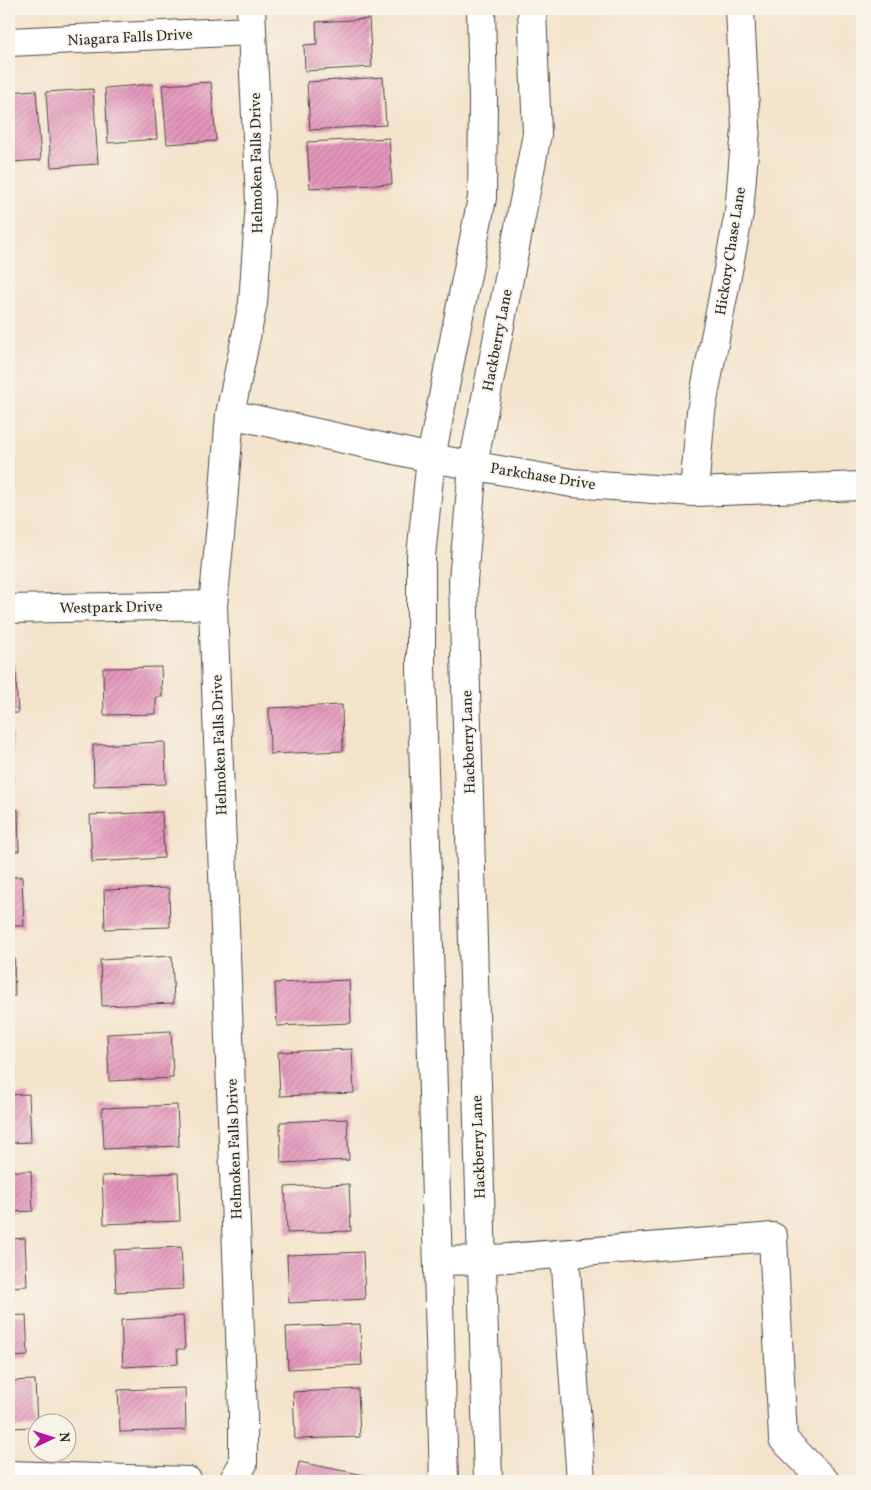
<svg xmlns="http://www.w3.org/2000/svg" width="871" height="1490" font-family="Vollkorn,serif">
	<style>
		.building { fill: url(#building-hatch) }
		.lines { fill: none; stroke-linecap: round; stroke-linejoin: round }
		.minor-casing { stroke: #494743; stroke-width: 30 }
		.minor { stroke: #fff; stroke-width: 28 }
		.labels { text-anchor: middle; stroke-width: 4; stroke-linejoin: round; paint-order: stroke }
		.street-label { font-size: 15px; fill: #2b2b2b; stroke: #f7f3e8 }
	</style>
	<defs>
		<pattern id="building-hatch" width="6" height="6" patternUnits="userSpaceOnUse" patternTransform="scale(1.25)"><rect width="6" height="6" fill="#e597bc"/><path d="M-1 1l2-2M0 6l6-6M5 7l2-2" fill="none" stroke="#ba7b99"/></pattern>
	</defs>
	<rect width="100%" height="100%" fill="#f7f3e8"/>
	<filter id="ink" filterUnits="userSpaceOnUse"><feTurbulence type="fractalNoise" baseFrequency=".02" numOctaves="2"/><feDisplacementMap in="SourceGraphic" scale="10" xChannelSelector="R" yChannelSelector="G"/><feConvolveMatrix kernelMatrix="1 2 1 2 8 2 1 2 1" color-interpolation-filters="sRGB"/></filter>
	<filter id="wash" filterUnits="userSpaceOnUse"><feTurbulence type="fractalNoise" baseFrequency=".0096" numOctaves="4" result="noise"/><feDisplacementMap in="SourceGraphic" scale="20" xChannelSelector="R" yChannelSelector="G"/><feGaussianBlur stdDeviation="1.12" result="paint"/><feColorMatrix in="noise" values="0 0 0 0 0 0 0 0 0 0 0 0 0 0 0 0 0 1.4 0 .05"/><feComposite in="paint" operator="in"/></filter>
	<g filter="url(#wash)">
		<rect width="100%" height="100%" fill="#f4e3cb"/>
		<g id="blocks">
			<path class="building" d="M 303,9 L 324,9 L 324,10 L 303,12 Z
				M 369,19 L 372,67 L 305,71 L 304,45 L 317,44 L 316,22 Z
				M 383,77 L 386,125 L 310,130 L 307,82 Z
				M 211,82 L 216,141 L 167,144 L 162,85 Z
				M 153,84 L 157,139 L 108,143 L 105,88 Z
				M 93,89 L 98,164 L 51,167 L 46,92 Z
				M 36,90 L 41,160 L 13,162 L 12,152 L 9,152 L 9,92 Z
				M 389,138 L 392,184 L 310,188 L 307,142 Z
				M 15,663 L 18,713 L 9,713 L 9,664 Z
				M 161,667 L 162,697 L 156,697 L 156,714 L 104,715 L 103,668 Z
				M 342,705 L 343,751 L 270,754 L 269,708 Z
				M 12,733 L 14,782 L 9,782 L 9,734 Z
				M 165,742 L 166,784 L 94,786 L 93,745 Z
				M 9,810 L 18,810 L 19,851 L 9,851 Z
				M 162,812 L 164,858 L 92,862 L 90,815 Z
				M 9,877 L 22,877 L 24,926 L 9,926 Z
				M 169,888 L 170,927 L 105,929 L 104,890 Z
				M 172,956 L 174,1003 L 102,1006 L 100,960 Z
				M 9,958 L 14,958 L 15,996 L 9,996 Z
				M 349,980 L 351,1023 L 277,1026 L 275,983 Z
				M 9,1028 L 11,1028 L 13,1071 L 9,1071 Z
				M 171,1031 L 173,1078 L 109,1081 L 107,1034 Z
				M 352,1049 L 354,1093 L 280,1096 L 278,1052 Z
				M 29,1094 L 31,1142 L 9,1143 L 9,1095 Z
				M 177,1105 L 179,1146 L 104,1149 L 102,1108 Z
				M 347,1119 L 349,1160 L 281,1163 L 280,1122 Z
				M 9,1171 L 31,1171 L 33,1211 L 9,1212 Z
				M 178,1173 L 180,1221 L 104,1224 L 102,1176 Z
				M 349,1184 L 351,1231 L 287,1233 L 285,1187 Z
				M 25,1238 L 27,1286 L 9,1287 L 9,1239 Z
				M 181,1247 L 183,1289 L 116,1292 L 114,1250 Z
				M 363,1252 L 365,1299 L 289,1303 L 287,1255 Z
				M 26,1315 L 28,1356 L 9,1357 L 9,1316 Z
				M 183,1316 L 185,1349 L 177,1349 L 178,1364 L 123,1367 L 121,1320 Z
				M 360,1324 L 362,1365 L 288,1369 L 286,1327 Z
				M 35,1380 L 37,1427 L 9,1428 L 9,1381 Z
				M 185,1388 L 186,1430 L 120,1432 L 118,1390 Z
				M 358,1389 L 360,1437 L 295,1439 L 293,1392 Z
				M 299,1462 L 374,1477 L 373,1481 L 295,1481 Z"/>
		</g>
	</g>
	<g filter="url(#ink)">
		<use href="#blocks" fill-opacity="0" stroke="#494743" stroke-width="1"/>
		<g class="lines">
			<defs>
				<path id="minor" d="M 9,42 L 252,31
					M 230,414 L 431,458 L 572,483 L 694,492 L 862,486
					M 694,492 L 701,411 L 739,213 L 746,128 L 740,9
					M 9,609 L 213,605
					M 565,1254 L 581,1481
					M 438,1261 L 482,1260 L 773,1237 L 783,1439 L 825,1481
					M 9,1475 L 188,1481
					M 233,1481 L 243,1464 L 243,1413 L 213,605 L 222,514 L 230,414 L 253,303 L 260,202 L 251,9
					M 444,1481 L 421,667 L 421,556 L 431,458 L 482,198 L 483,101 L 481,9
					M 488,1481 L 463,581 L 473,465 L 537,134 L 532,9"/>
			</defs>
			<use href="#minor" class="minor-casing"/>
			<use href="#minor" class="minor"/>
		</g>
	</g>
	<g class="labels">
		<g class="street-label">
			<text transform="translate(130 37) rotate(-3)" y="5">Niagara Falls Drive</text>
			<text transform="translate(256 163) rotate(-91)" y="5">Helmoken Falls Drive</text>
			<text transform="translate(730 251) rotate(-81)" y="5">Hickory Chase Lane</text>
			<text transform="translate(497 340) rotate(-79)" y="5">Hackberry Lane</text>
			<text transform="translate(543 476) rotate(9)" y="5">Parkchase Drive</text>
			<text transform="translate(111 607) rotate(-1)" y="5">Westpark Drive</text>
			<text transform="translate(468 742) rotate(-92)" y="5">Hackberry Lane</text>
			<text transform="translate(219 745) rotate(-92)" y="5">Helmoken Falls Drive</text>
			<text transform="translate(478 1147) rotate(-92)" y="5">Hackberry Lane</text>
			<text transform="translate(234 1149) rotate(-92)" y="5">Helmoken Falls Drive</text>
		</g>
	</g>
	<rect width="871" height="1490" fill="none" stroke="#f7f3e8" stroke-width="30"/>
	<g transform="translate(52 1438) rotate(86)"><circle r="24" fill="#f7f3e8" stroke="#a5a39c"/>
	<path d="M0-4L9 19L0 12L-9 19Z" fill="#b5179e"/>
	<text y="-8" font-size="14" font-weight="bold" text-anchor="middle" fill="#2b2b2b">N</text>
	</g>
</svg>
